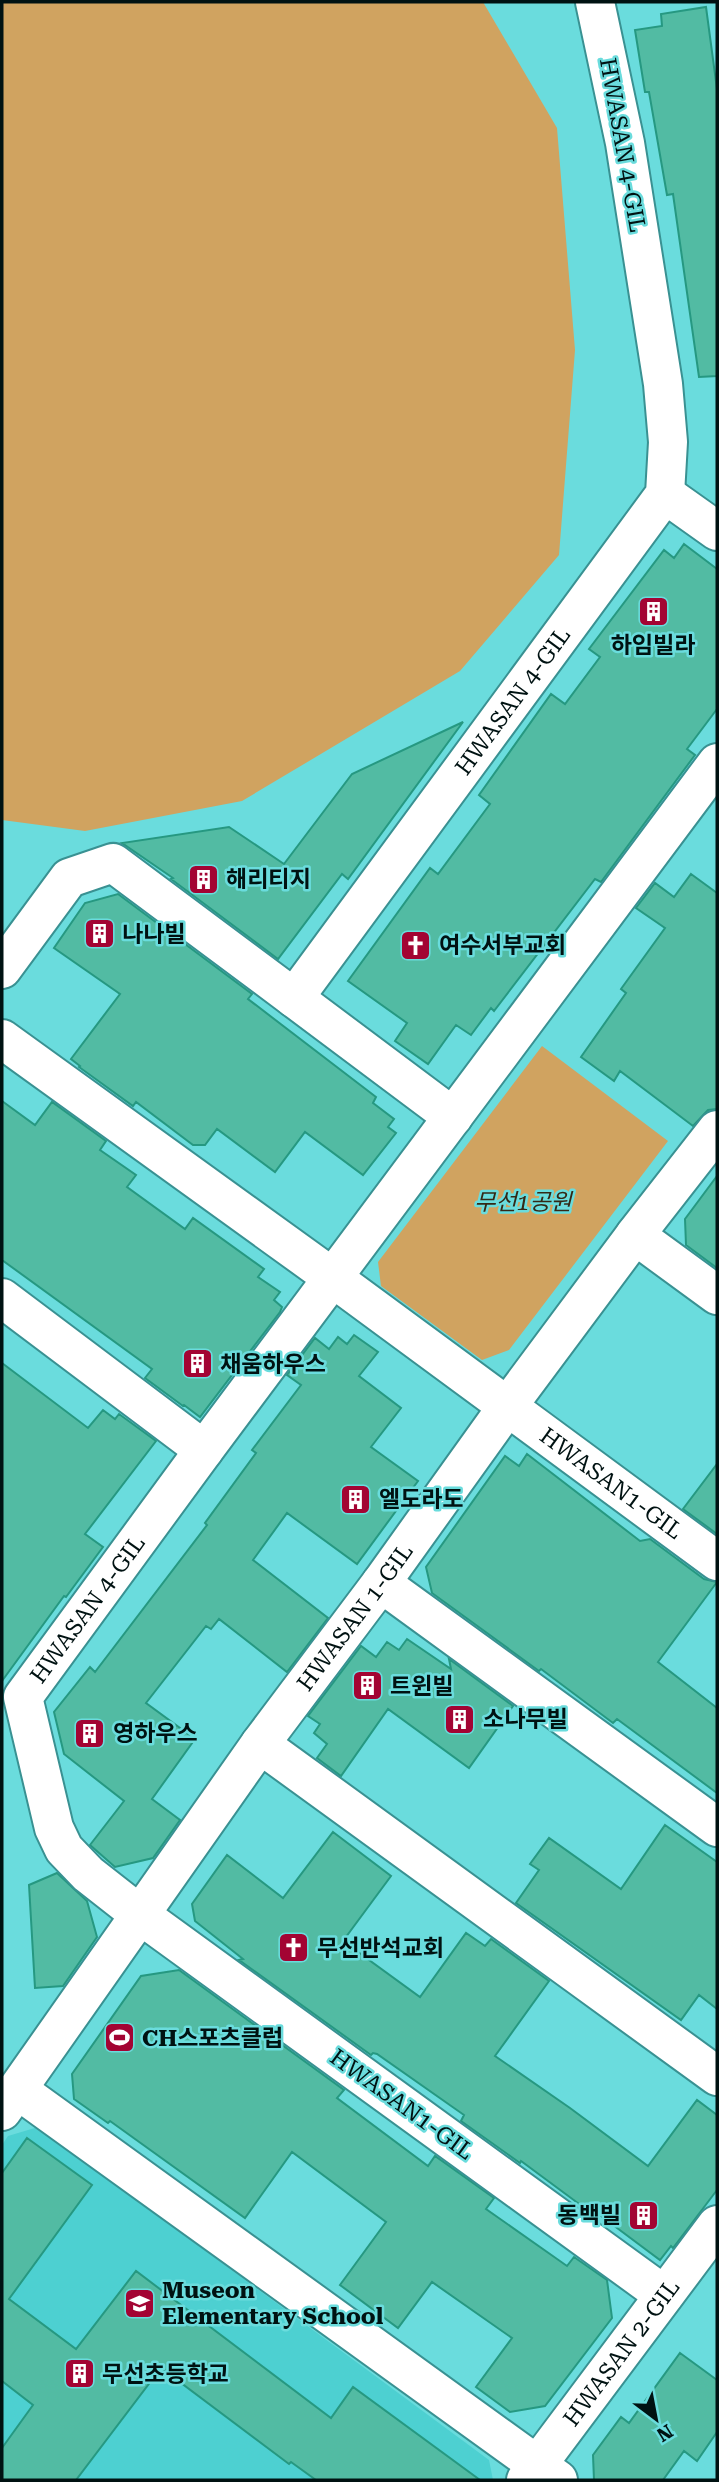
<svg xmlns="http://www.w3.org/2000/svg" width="719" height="2482" font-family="'Roboto Serif','Noto Sans KR',serif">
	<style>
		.built { fill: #4dd0d1 }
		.green { fill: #d0a360 }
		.building { fill: #52bba3; stroke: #269881; stroke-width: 2 }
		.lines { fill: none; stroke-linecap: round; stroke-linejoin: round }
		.street-casing { stroke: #399192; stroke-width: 42 }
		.street { stroke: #fff; stroke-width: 38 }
		.labels { text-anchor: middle; stroke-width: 5; stroke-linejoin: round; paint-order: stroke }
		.street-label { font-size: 23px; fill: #001212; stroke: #6adcdd }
		.poi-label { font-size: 23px; font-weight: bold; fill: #001212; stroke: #6adcdd; text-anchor: start }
		.park-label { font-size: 23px; font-style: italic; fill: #342816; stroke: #6adcdd }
	</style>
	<rect width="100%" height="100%" fill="#6adcdd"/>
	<path class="built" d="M 38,2127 L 489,2460 L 493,2480 L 2,2480 L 2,2145 L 8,2136 Z"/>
	<path class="green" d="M 2,2 L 483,2 L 557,128 L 575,350 L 559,555 L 460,671 L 242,801 L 85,831 L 2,820 Z
		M 542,1046 L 668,1141 L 509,1350 L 482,1360 L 381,1286 L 378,1262 Z"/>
	<path class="building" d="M 706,7 L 717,89 L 717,376 L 699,377 L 673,194 L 667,195 L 649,92 L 645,92 L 635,30 L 662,26 L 661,14 Z
		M 684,544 L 717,569 L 717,709 L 687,749 L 695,755 L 601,882 L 595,879 L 494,1011 L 491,1008 L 471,1035 L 456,1025 L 428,1064 L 395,1041 L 407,1023 L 348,981 L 430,868 L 438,874 L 490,804 L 479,795 L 551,694 L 565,704 L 600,657 L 589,649 L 664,550 L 674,558 Z
		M 463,722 L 348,879 L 342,874 L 278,959 L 171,879 L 173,878 L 122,843 L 229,827 L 284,864 L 352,774 Z
		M 691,874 L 717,893 L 717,1109 L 708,1110 L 693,1126 L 620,1071 L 614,1081 L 581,1057 L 626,993 L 621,989 L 665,928 L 636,908 L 655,883 L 674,897 Z
		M 118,894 L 252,994 L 248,999 L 376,1097 L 373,1103 L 394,1119 L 388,1127 L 396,1133 L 363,1175 L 305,1132 L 275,1172 L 217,1129 L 205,1145 L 193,1145 L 136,1102 L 133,1106 L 79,1067 L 80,1066 L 71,1059 L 120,994 L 54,948 L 85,903 Z
		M 2,1101 L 35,1125 L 52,1102 L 106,1141 L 100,1150 L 136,1175 L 127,1187 L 185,1229 L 193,1218 L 264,1269 L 258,1277 L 280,1292 L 274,1300 L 282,1307 L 280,1312 L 200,1417 L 184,1405 L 183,1406 L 145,1378 L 152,1369 L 2,1260 Z
		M 717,1176 L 717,1268 L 686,1245 L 685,1219 Z
		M 354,1335 L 378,1352 L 359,1376 L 401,1408 L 371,1447 L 418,1481 L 357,1564 L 287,1513 L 253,1560 L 328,1618 L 287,1672 L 219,1619 L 211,1629 L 206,1626 L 146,1703 L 195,1739 L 152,1799 L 180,1820 L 153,1858 L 115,1867 L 90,1845 L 124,1801 L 64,1754 L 54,1712 L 90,1667 L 95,1672 L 207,1525 L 205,1523 L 256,1453 L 252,1450 L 301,1385 L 287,1375 L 315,1338 L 329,1349 L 338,1337 L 347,1344 Z
		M 2,1363 L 88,1428 L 103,1410 L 115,1419 L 119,1414 L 156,1441 L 85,1534 L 103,1547 L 66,1597 L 64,1596 L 2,1681 Z
		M 527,1454 L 640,1541 L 650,1539 L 704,1579 L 717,1582 L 658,1662 L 717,1708 L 717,1793 L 617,1719 L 613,1723 L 541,1669 L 539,1671 L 432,1593 L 426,1567 L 505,1456 L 519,1466 Z
		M 717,1464 L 717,1534 L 683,1509 Z
		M 407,1639 L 451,1669 L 449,1659 L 513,1706 L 469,1768 L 388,1709 L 341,1776 L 317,1758 L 327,1744 L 314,1733 L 320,1724 L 308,1716 L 361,1646 L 376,1657 L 387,1642 L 399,1650 Z
		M 665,1825 L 717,1862 L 717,2009 L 699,1995 L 681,2020 L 516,1903 L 539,1870 L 530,1864 L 549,1838 L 621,1889 Z
		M 333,1832 L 391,1876 L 343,1941 L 420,1997 L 466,1933 L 485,1946 L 491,1939 L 549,1981 L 495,2056 L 570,2108 L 648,2166 L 697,2100 L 717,2115 L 717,2190 L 673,2248 L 671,2246 L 660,2260 L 597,2213 L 598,2218 L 521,2161 L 520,2163 L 461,2121 L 464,2115 L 377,2054 L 373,2053 L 371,2055 L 239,1960 L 243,1959 L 195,1921 L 192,1904 L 227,1855 L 283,1898 Z
		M 57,1873 L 87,1901 L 97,1937 L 63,1986 L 35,1988 L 29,1885 Z
		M 179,1970 L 344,2090 L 337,2098 L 428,2166 L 435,2156 L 494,2198 L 486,2209 L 567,2266 L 574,2257 L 607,2280 L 612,2318 L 545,2406 L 510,2412 L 476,2387 L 512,2338 L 432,2282 L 398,2328 L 340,2285 L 386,2222 L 292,2152 L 245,2218 L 110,2121 L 108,2123 L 74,2099 L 72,2074 L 141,1976 Z
		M 27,2138 L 92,2185 L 9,2299 L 76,2349 L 136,2271 L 331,2418 L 353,2387 L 480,2480 L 316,2480 L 291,2462 L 289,2464 L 161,2368 L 76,2480 L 2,2480 L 2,2448 L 33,2405 L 2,2381 L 2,2173 Z
		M 680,2353 L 717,2380 L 717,2432 L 697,2461 L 684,2451 L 663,2480 L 594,2480 L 593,2455 L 621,2417 L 629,2423 Z"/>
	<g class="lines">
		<defs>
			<g id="street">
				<path d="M 665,494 L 717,531"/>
				<path id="s1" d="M 2,969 L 69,878 L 113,863 L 294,998 L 665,494 L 668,442 L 663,384 L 625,143 L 595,2"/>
				<path d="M 294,998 L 453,1117"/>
				<path id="s2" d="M 2,1039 L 333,1278 L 717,1561"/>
				<path d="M 635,1235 L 717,1295"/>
				<path d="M 2,1298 L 204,1450"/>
				<path d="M 381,1583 L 717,1827"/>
				<path d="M 260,1744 L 717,2076"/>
				<path d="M 18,2090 L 558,2480"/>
				<path id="s3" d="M 2,2111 L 260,1744 L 381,1583 L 507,1407 L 635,1235 L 717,1130"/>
				<path id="s4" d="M 664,2295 L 139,1914 L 88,1874 L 64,1849 L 54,1828 L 23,1697 L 204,1450 L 717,763"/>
				<path id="s5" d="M 526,2480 L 717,2225"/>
			</g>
		</defs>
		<use href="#street" class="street-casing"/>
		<use href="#street" class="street"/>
	</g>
	<defs>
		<symbol id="building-square" viewBox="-11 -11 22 22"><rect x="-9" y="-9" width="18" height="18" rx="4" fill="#a30433" stroke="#6adcdd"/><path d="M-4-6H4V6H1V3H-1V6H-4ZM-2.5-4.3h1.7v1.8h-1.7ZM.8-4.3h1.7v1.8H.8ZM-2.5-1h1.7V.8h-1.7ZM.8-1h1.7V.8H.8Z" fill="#fff"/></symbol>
		<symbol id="church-square" viewBox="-11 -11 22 22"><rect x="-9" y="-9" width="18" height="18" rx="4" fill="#a30433" stroke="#6adcdd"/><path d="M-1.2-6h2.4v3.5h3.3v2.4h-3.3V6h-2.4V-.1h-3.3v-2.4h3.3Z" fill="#fff"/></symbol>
		<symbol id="stadium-square" viewBox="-11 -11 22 22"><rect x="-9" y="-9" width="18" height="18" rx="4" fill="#a30433" stroke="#6adcdd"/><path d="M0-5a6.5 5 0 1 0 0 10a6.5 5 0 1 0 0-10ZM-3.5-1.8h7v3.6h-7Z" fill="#fff"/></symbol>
		<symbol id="school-square" viewBox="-11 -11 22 22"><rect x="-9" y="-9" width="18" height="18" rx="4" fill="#a30433" stroke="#6adcdd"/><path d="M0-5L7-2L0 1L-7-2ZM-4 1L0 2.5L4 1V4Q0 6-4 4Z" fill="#fff"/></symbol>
	</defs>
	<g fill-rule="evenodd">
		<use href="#building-square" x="636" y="594" width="35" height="35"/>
		<use href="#building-square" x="186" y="862" width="35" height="35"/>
		<use href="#building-square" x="82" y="916" width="35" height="35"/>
		<use href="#church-square" x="398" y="928" width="35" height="35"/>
		<use href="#building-square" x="180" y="1346" width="35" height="35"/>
		<use href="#building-square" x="338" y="1482" width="35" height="35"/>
		<use href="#building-square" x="350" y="1668" width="35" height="35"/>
		<use href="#building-square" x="442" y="1702" width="35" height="35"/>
		<use href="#building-square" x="72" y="1716" width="35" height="35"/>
		<use href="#church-square" x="276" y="1930" width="35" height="35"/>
		<use href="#stadium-square" x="102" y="2020" width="35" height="35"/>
		<use href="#building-square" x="626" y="2198" width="35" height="35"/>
		<use href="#school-square" x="122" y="2286" width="35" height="35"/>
		<use href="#building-square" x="62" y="2356" width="35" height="35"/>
	</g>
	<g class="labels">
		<g class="street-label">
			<text transform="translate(623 145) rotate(80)" y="8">HWASAN 4-GIL</text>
			<text dy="8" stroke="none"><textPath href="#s1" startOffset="754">HWASAN 4-GIL</textPath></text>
			<text dy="8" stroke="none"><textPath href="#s2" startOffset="754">HWASAN1-GIL</textPath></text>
			<text dy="8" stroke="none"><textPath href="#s4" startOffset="1015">HWASAN 4-GIL</textPath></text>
			<text dy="8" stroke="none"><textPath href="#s3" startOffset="607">HWASAN 1-GIL</textPath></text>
			<text transform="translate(402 2104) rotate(36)" y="8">HWASAN1-GIL</text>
			<text dy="8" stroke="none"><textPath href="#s5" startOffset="159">HWASAN 2-GIL</textPath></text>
		</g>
		<g class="poi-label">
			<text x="653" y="653" text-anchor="middle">하임빌라</text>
			<text x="226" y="887">해리티지</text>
			<text x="122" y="942">나나빌</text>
			<text x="439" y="953">여수서부교회</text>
			<text x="220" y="1372">채움하우스</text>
			<text x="379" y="1507">엘도라도</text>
			<text x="390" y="1694">트윈빌</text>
			<text x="483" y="1727">소나무빌</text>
			<text x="113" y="1741">영하우스</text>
			<text x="317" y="1956">무선반석교회</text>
			<text x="142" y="2046">CH스포츠클럽</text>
			<text x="621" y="2223" text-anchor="end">동백빌</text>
			<text x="162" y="2298">Museon<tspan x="162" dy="26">Elementary School</tspan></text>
			<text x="102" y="2382">무선초등학교</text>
		</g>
		<g class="park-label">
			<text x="523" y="1210">무선1공원</text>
		</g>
	</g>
	<rect width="719" height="2482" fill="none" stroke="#001212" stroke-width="7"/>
	<g transform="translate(656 2419) rotate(148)" stroke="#6adcdd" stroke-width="5" paint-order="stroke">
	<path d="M0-5L12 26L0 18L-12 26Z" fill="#001212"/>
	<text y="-10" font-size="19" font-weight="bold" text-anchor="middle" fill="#001212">N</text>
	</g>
</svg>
